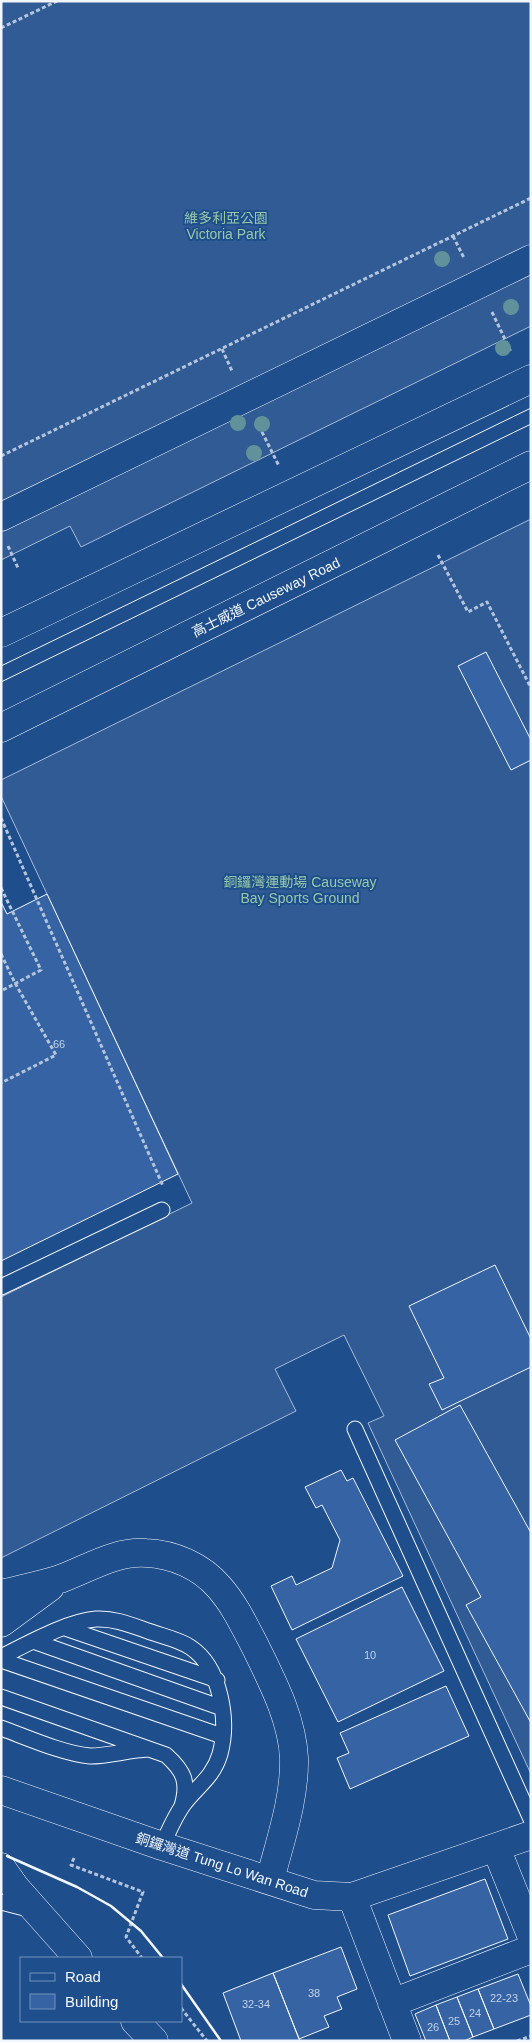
<svg xmlns="http://www.w3.org/2000/svg" width="532" height="2042" font-family="Arial,'Noto Sans TC',sans-serif">
	<style>
		.built { fill: #305b95; stroke: #a8bbd7 }
		.building { fill: #3563a3; stroke: #f2f6ff }
		.lines { fill: none; stroke-linecap: round; stroke-linejoin: round }
		.lane-casing { stroke: #f2f6ff; stroke-width: 17 }
		.street-casing { stroke: #f2f6ff; stroke-width: 29 }
		.secondary-casing { stroke: #f2f6ff; stroke-width: 29 }
		.path { stroke: #b3c4dc; stroke-width: 3; stroke-dasharray: 4 2.5; stroke-linecap: butt }
		.lane { stroke: #1f4e8c; stroke-width: 15 }
		.street { stroke: #1f4e8c; stroke-width: 28 }
		.secondary { stroke: #1f4e8c; stroke-width: 28 }
		.tram { stroke: #f2f6ff; stroke-width: 1 }
		.wall { stroke: #f2f6ff; stroke-width: 2.5 }
		.tree { fill: #61919a }
		.labels { text-anchor: middle; stroke-width: 4; stroke-linejoin: round; paint-order: stroke }
		.number-label { font-size: 11px; fill: #c3d1e8 }
		.park-label { font-size: 14px; fill: #97c8a6; stroke: #1f4e8c }
		.street-label { font-size: 14px; fill: #f2f6ff; stroke: #1f4e8c }
	</style>
	<rect width="100%" height="100%" fill="#1f4e8c"/>
	<path class="built" d="M 1,1 L 531,1 L 531,326 L 81,547 L 70,526 L 1,560 Z
		M 531,519 L 531,1774 L 368,1423 L 384,1416 L 344,1335 L 275,1369 L 296,1411 L 1,1558 L 1,1297 L 192,1203 L 1,796 L 1,780 Z"/>
	<path class="building" d="M 486,652 L 531,740 L 531,760 L 511,770 L 458,666 Z
		M 47,894 L 178,1174 L 1,1261 L 1,902 L 7,914 Z
		M 495,1265 L 531,1339 L 531,1367 L 442,1410 L 429,1384 L 444,1378 L 409,1306 Z
		M 460,1405 L 531,1533 L 531,1723 L 466,1605 L 481,1597 L 395,1440 Z
		M 341,1470 L 347,1481 L 353,1478 L 403,1576 L 292,1630 L 271,1586 L 292,1576 L 296,1585 L 332,1568 L 340,1540 L 322,1505 L 316,1508 L 305,1487 Z
		M 402,1587 L 444,1671 L 338,1722 L 296,1639 Z
		M 446,1686 L 469,1736 L 350,1789 L 337,1758 L 349,1753 L 340,1733 Z
		M 485,1879 L 508,1939 L 410,1976 L 388,1915 Z
		M 341,1947 L 357,1989 L 337,1997 L 342,2009 L 324,2016 L 329,2027 L 299,2039 L 273,1973 Z
		M 273,1973 L 300,2041 L 241,2041 L 223,1993 Z
		M 518,1974 L 531,2006 L 531,2015 L 494,2029 L 478,1989 Z
		M 478,1989 L 494,2029 L 473,2037 L 457,1997 Z
		M 457,1997 L 473,2037 L 464,2041 L 450,2041 L 436,2005 Z
		M 436,2005 L 450,2041 L 426,2041 L 415,2014 Z"/>
	<g class="lines">
		<defs>
			<path id="lane" d="M 1,1287 L 162,1210
				M 355,1429 L 531,1819
				M 65,1628 L 217,1680
				M 33,1641 L 222,1708
				M 1,1657 C 27,1644 68,1621 96,1619 C 114,1618 131,1625 148,1631 C 161,1636 178,1639 190,1647 C 221,1667 229,1721 220,1754 C 213,1778 196,1787 183,1805 C 174,1818 168,1832 162,1846
				M 1,1660 L 222,1736
				M 1,1697 L 166,1755 C 184,1771 189,1782 182,1806
				M 1,1728 C 26,1737 64,1754 90,1756 C 109,1756 128,1750 148,1749
				M 1,1902 L 32,1910"/>
			<path id="street" d="M 1,517 L 531,259
				M 496,1848 L 531,1935
				M 352,1897 L 407,2041
				M 392,2003 L 531,1949"/>
			<path id="secondary" d="M 1,633 L 531,379
				M 1,728 L 531,465
				M 1,1594 C 21,1589 41,1585 60,1579 C 88,1569 114,1551 146,1553 C 173,1554 201,1566 219,1587 C 235,1605 245,1627 256,1648 C 273,1683 292,1719 294,1758 C 295,1799 280,1841 270,1880
				M 1,1623 L 50,1587
				M 1,1790 L 162,1846 L 314,1895 L 352,1897 L 531,1835
				M 1,1867 L 15,1887 L 78,1958
				M 135,2021 L 154,2041"/>
		</defs>
		<use href="#lane" class="lane-casing"/>
		<use href="#street" class="street-casing"/>
		<use href="#secondary" class="secondary-casing"/>
		<path class="path" d="M 1,28 L 57,1
			M 453,236 L 464,258
			M 492,312 L 511,352
			M 222,349 L 232,371
			M 259,426 L 279,466
			M 1,456 L 531,198
			M 8,546 L 18,568
			M 438,555 L 468,612 L 487,602 L 531,688
			M 1,818 L 163,1186
			M 1,888 L 41,970 L 1,991
			M 1,954 L 15,983 L 56,1055 L 1,1083
			M 74,1858 L 71,1865 L 143,1892 L 126,1937 L 142,1958
			M 181,2008 L 207,2041
			M 517,2041 L 531,2036"/>
		<use href="#lane" class="lane"/>
		<use href="#street" class="street"/>
		<use href="#secondary" class="secondary"/>
		<path class="tram" d="M 1,666 L 531,408
			M 1,682 L 531,424"/>
		<path class="wall" d="M 7,1856 L 77,1887 L 111,1906 L 141,1931 L 163,1958
			M 181,1984 L 221,2041"/>
	</g>
	<g class="tree">
		<circle cx="442" cy="259" r="8"/>
		<circle cx="511" cy="307" r="8"/>
		<circle cx="503" cy="348" r="8"/>
		<circle cx="238" cy="423" r="8"/>
		<circle cx="262" cy="424" r="8"/>
		<circle cx="254" cy="453" r="8"/>
	</g>
	<g class="labels">
		<g class="number-label">
			<text x="59" y="1048">66</text>
			<text x="370" y="1659">10</text>
			<text x="314" y="1997">38</text>
			<text x="504" y="2002">22-23</text>
			<text x="256" y="2008">32-34</text>
			<text x="475" y="2017">24</text>
			<text x="454" y="2025">25</text>
			<text x="433" y="2031">26</text>
		</g>
		<g class="park-label">
			<text x="226" y="223">維多利亞公園<tspan x="226" dy="16">Victoria Park</tspan></text>
			<text x="300" y="887">銅鑼灣運動場 Causeway<tspan x="300" dy="16">Bay Sports Ground</tspan></text>
		</g>
		<g class="street-label">
			<text transform="translate(266 597) rotate(-26)" y="5">高士威道 Causeway Road</text>
			<text transform="translate(222 1865) rotate(18)" y="5">銅鑼灣道 Tung Lo Wan Road</text>
		</g>
	</g>
	<rect width="532" height="2042" fill="none" stroke="#f2f6ff" stroke-width="5"/>
	<rect x="20" y="1957" width="162" height="65" fill="#1f4e8c" stroke="#7391ba"/>
	<rect x="30" y="1973" width="25" height="8" fill="#1f4e8c" stroke="#7391ba"/>
	<text x="65" y="1982" font-size="15" fill="#f2f6ff">Road</text>
	<rect x="30" y="1994" width="25" height="15" fill="#3563a3" stroke="#7391ba"/>
	<text x="65" y="2007" font-size="15" fill="#f2f6ff">Building</text>
</svg>
